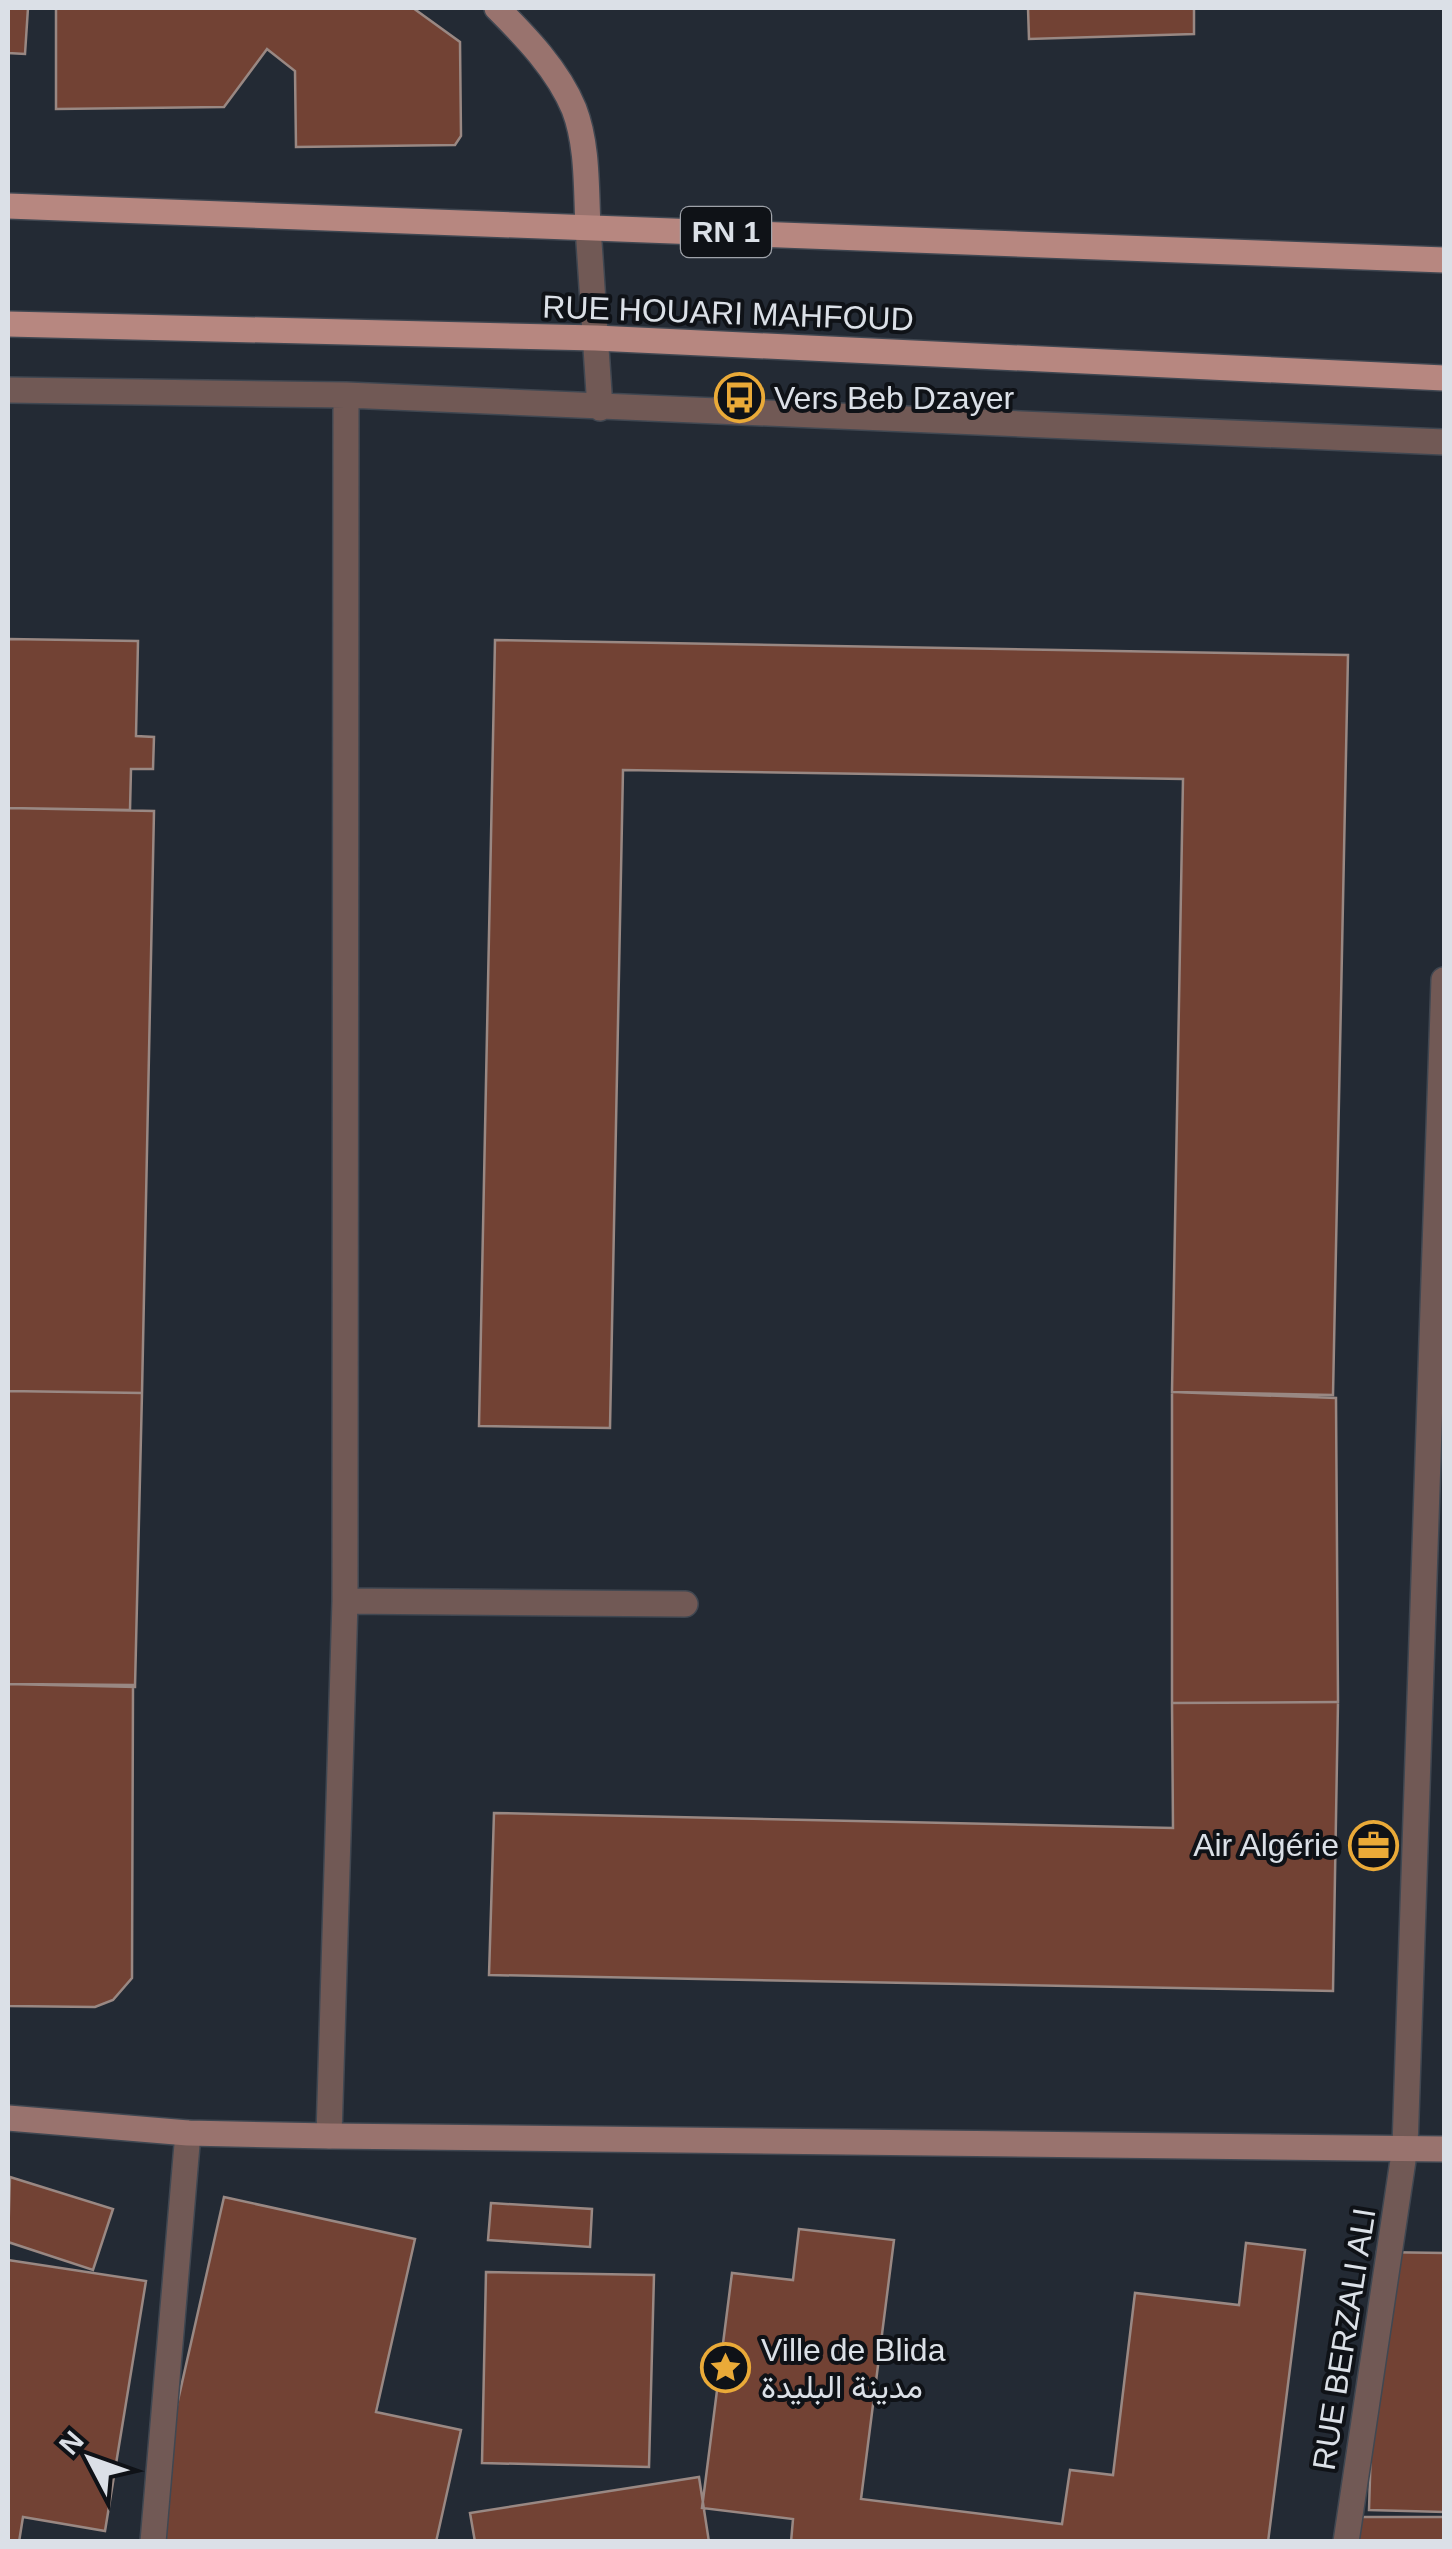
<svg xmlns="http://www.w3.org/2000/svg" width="1452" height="2549" font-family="Helvetica,Vazirmatn,sans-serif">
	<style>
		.building { fill: #724234; stroke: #998883; stroke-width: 2.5 }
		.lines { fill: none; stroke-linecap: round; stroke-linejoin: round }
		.street-casing { stroke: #404751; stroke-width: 28 }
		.secondary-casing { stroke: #404751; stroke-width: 28 }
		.primary-casing { stroke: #404751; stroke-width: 28 }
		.street { stroke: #715955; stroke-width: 25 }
		.secondary { stroke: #99736e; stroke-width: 25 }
		.primary { stroke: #b78780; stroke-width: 25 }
		.labels { text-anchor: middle; stroke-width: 8; stroke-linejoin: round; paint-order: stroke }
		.shield { fill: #0f1217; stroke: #9ea2a9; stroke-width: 2.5 }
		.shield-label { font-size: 30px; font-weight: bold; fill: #dbe0e7 }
		.street-label { font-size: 32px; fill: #dbe0e7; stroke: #0f1217 }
		.poi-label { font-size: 32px; fill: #dbe0e7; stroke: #0f1217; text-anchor: start }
	</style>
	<rect width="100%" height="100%" fill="#232a34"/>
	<path class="building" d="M 8,8 L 28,8 L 25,54 L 8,53 Z
		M 56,8 L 413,8 L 460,42 L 461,136 L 455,145 L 296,147 L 295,71 L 267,49 L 224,107 L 56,109 Z
		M 1028,8 L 1194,8 L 1194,34 L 1029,39 Z
		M 8,639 L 138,641 L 136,736 L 154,737 L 153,769 L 131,769 L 130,810 L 8,808 Z
		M 495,640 L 1348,655 L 1333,1395 L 1172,1392 L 1183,779 L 623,770 L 610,1428 L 479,1426 Z
		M 8,808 L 154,811 L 142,1393 L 8,1391 Z
		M 8,1391 L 142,1393 L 135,1687 L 8,1684 Z
		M 1172,1392 L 1336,1398 L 1338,1702 L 1172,1703 Z
		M 8,1684 L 133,1685 L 132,1978 L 113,2000 L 95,2007 L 8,2006 Z
		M 1338,1702 L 1333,1991 L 489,1975 L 494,1813 L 1173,1828 L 1172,1703 Z
		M 10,2177 L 113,2209 L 93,2270 L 8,2242 Z
		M 224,2197 L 415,2239 L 376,2412 L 461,2430 L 436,2542 L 146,2542 Z
		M 491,2203 L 592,2209 L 590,2247 L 488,2240 Z
		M 799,2229 L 894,2240 L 861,2499 L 1062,2524 L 1070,2470 L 1113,2475 L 1135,2293 L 1239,2305 L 1246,2243 L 1305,2250 L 1268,2542 L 791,2542 L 793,2519 L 702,2508 L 732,2273 L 793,2280 Z
		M 1377,2252 L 1444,2253 L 1444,2512 L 1369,2510 Z
		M 8,2260 L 146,2281 L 105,2531 L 23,2517 L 19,2542 L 8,2542 Z
		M 486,2272 L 654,2275 L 649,2467 L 482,2463 Z
		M 699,2477 L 709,2542 L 475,2542 L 470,2513 Z
		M 1349,2517 L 1444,2517 L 1444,2542 L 1349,2542 Z"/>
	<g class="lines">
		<defs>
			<path id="street" d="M 588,227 L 600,408
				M 8,390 L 346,395 L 1444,442
				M 345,1601 L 685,1604
				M 329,2136 L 345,1601 L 346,395
				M 153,2542 L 188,2133
				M 1346,2542 L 1405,2147 L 1444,980"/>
			<path id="secondary" d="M 497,8 C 526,37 558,70 574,109 C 588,145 586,189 588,227
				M 8,2118 L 188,2133 L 329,2136 L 1444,2149"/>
			<path id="primary" d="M 8,206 L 1444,260
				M 8,324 L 596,338 L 1444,378"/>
		</defs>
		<use href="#street" class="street-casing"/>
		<use href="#secondary" class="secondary-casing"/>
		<use href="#primary" class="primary-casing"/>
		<use href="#street" class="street"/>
		<use href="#secondary" class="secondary"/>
		<use href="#primary" class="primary"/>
	</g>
	<defs>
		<symbol id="bus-ring" viewBox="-11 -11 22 22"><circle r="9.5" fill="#0f1217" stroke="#eaaa38" stroke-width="1.5"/><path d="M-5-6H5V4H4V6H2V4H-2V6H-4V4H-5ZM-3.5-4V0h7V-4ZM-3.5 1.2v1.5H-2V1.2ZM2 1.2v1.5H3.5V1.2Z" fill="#eaaa38"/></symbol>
		<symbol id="office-ring" viewBox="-11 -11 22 22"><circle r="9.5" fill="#0f1217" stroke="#eaaa38" stroke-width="1.5"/><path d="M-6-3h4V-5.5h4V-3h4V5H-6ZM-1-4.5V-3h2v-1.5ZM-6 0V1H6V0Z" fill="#eaaa38"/></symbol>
		<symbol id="sight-ring" viewBox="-11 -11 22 22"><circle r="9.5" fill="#0f1217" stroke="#eaaa38" stroke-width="1.5"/><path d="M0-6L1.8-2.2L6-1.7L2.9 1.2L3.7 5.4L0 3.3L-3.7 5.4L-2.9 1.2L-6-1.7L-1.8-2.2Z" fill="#eaaa38"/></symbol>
	</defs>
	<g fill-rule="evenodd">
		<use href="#bus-ring" x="712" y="370" width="55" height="55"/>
		<use href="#office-ring" x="1346" y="1818" width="55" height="55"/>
		<use href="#sight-ring" x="698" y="2340" width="55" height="55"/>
	</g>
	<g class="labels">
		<rect class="shield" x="681" y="207" width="90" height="50" rx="8"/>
		<g class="shield-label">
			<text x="726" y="242">RN 1</text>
		</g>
		<g class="street-label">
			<text transform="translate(728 313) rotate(2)" y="11">RUE HOUARI MAHFOUD</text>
			<text transform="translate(1344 2339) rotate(-81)" y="11">RUE BERZALI ALI</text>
		</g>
		<g class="poi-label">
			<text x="774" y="409">Vers Beb Dzayer</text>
			<text x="1339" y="1856" text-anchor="end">Air Algérie</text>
			<text x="761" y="2361">Ville de Blida<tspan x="761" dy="37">مدينة البليدة</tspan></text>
		</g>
	</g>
	<rect width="1452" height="2549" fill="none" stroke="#dbe0e7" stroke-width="20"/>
	<g transform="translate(90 2459) rotate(311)" stroke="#0f1217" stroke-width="8" paint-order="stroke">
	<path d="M0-8L18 38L0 25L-18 38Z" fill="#dbe0e7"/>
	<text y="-15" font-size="28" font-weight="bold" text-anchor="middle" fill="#dbe0e7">N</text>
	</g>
</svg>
